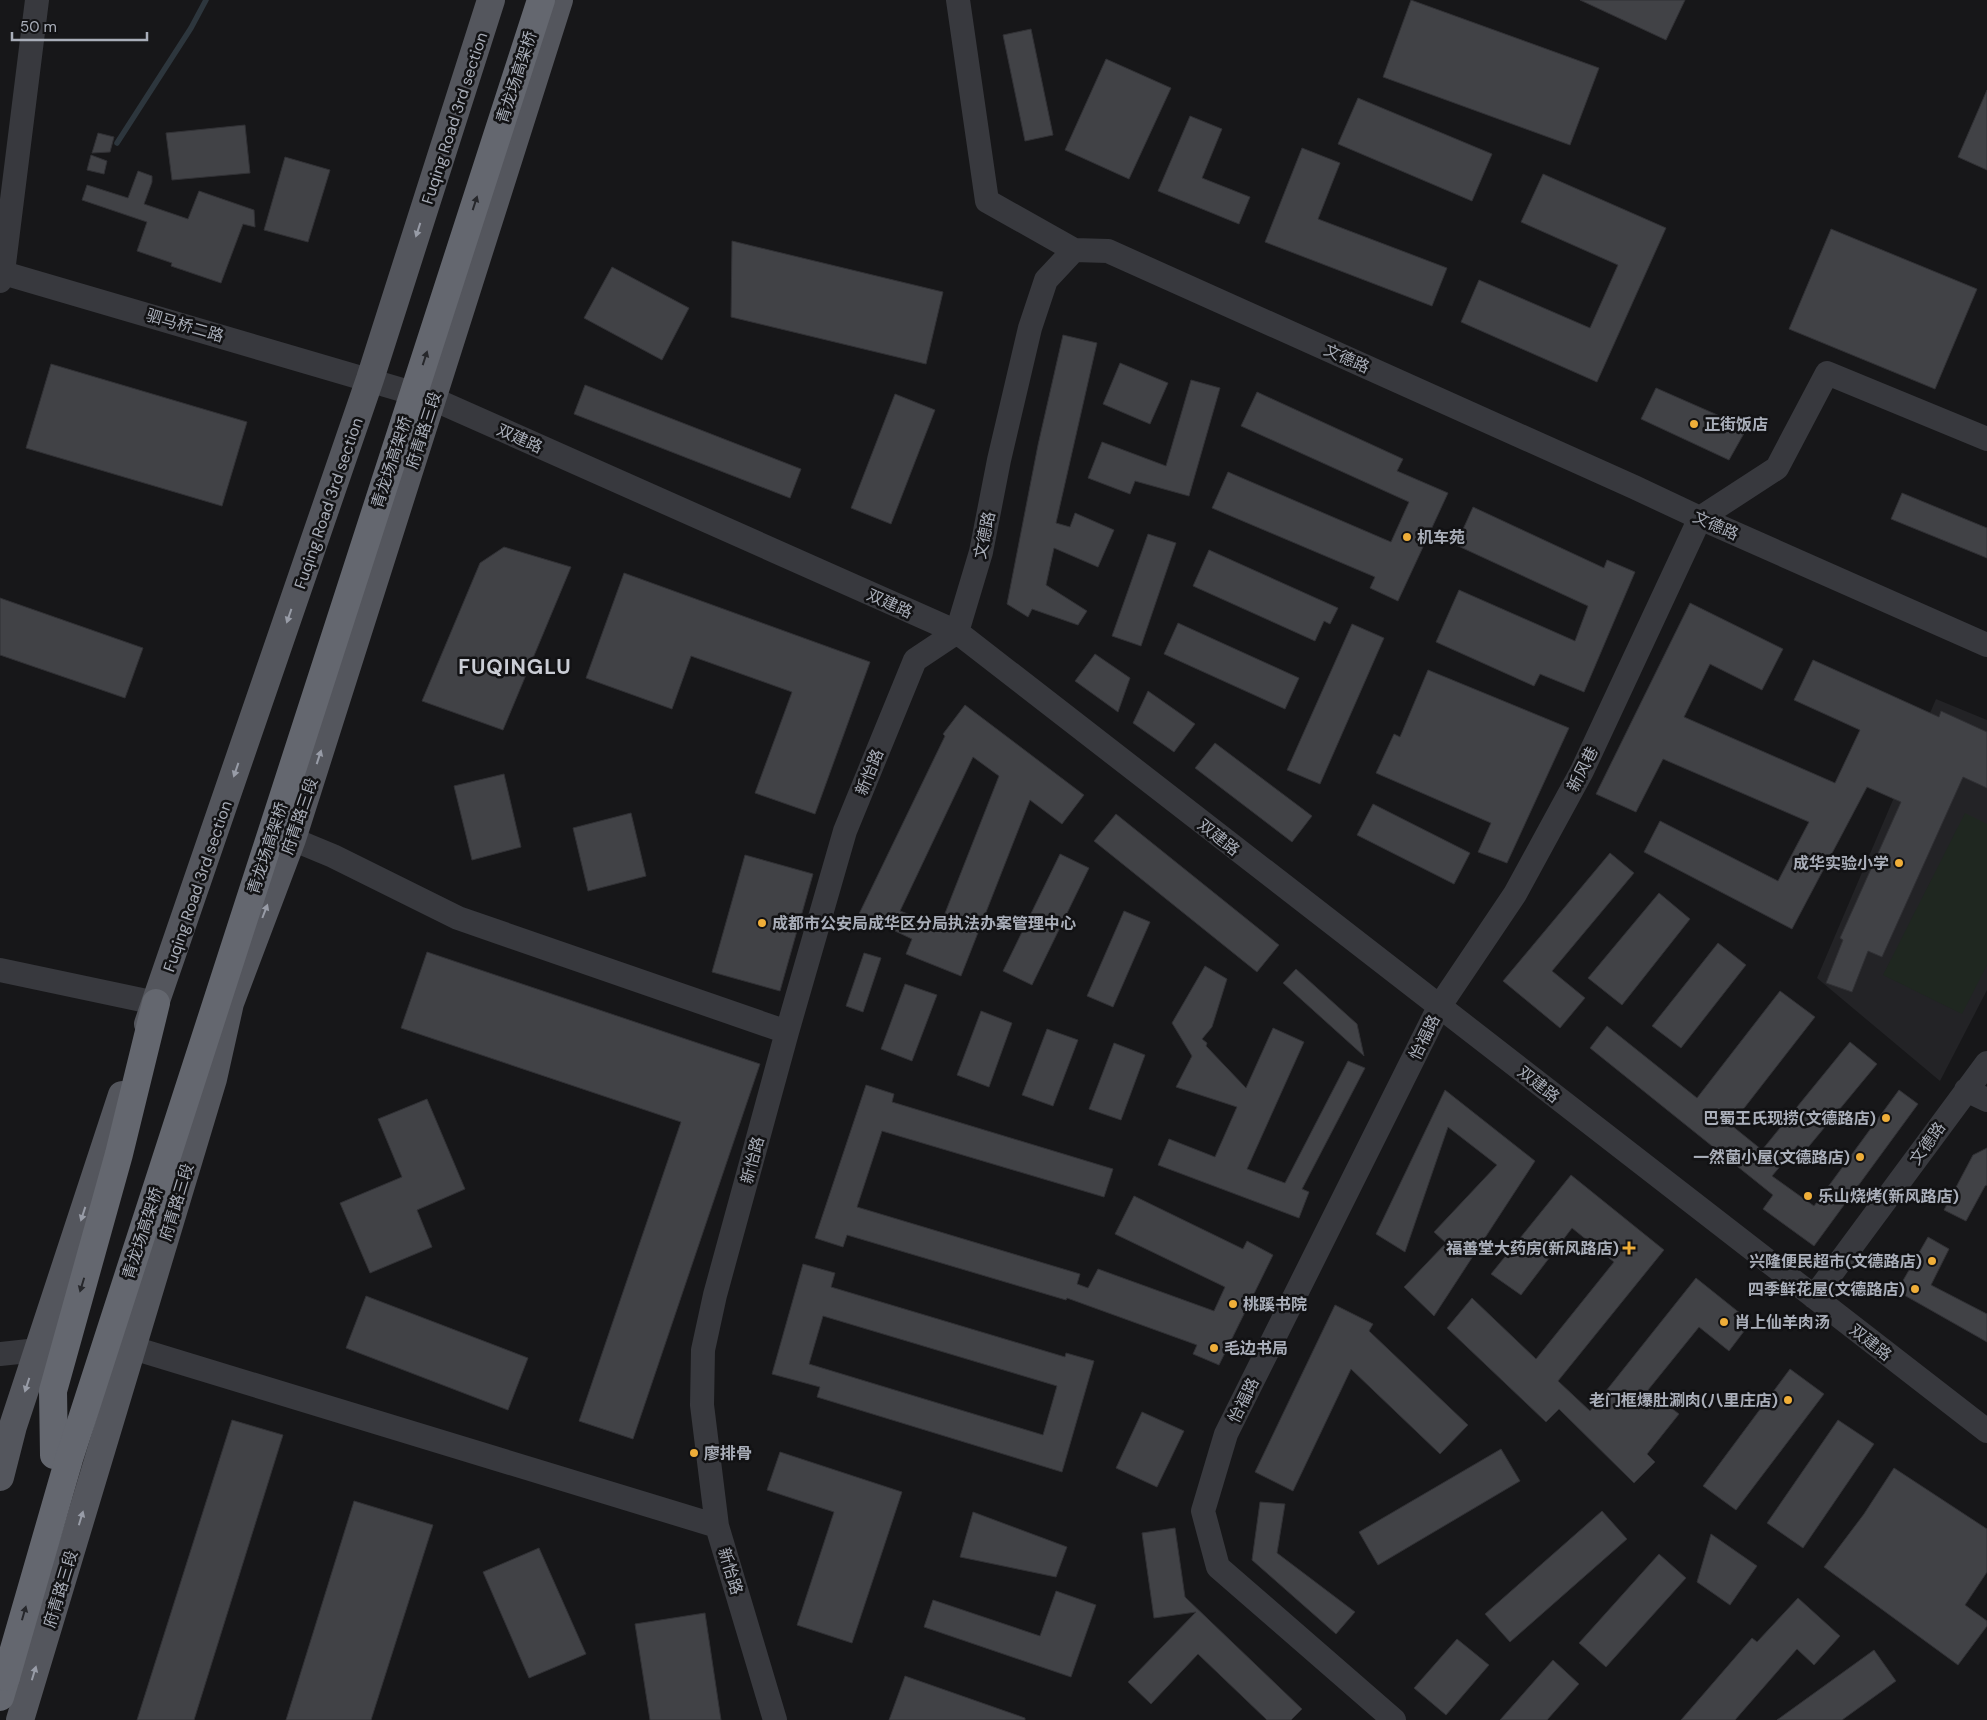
<svg xmlns="http://www.w3.org/2000/svg" width="1987" height="1720" font-family="'DM Sans','Noto Sans SC',sans-serif">
	<style>
		.built { fill: #232326 }
		.green { fill: #1f2720 }
		.lines { fill: none; stroke-linecap: round; stroke-linejoin: round }
		.stream { stroke: #2d363d; stroke-width: 5.5 }
		.building { fill: #414246; stroke: #313135; fill-rule: evenodd }
		.minor { stroke: #38393e; stroke-width: 24 }
		.major { stroke: #54565d; stroke-width: 28 }
		.highway { stroke: #64676f; stroke-width: 28 }
		.highway-bridge { stroke: #64676f; stroke-width: 28 }
		.oneway { fill: #26272b }
		.oneway2 { fill: #989ca7 }
		.poi-dot { fill: #efae39; stroke: #121214; stroke-width: 2 }
		.labels { text-anchor: middle; stroke-width: 5; stroke-linejoin: round; paint-order: stroke }
		.street-label { font-size: 16px; fill: #a9aeb9; stroke: #121214 }
		.poi-label { font-size: 16px; font-weight: bold; fill: #a9aeb9; stroke: #121214; text-anchor: start }
		.district-label { font-size: 21px; font-weight: bold; letter-spacing: 1px; fill: #cacdd5; stroke: #121214 }
	</style>
	<rect width="100%" height="100%" fill="#171719"/>
	<path class="built" d="M 1936,699 L 1987,720 L 1987,990 L 1940,1081 L 1817,978 Z"/>
	<path class="green" d="M 1965,813 L 1987,824 L 1987,965 L 1962,1014 L 1883,975 Z"/>
	<g class="lines">
		<path class="stream" d="M 117,143 L 191,28 L 206,0"/>
	</g>
	<path class="building" d="M 1411,0 L 1599,68 L 1570,145 L 1383,77 Z
		M 1580,0 L 1685,0 L 1666,40 Z
		M 1031,29 L 1053,135 L 1025,141 L 1003,35 Z
		M 1106,59 L 1171,88 L 1129,179 L 1065,150 Z
		M 1987,90 L 1987,170 L 1958,157 Z
		M 1358,98 L 1492,154 L 1472,201 L 1338,144 Z
		M 1190,116 L 1222,129 L 1202,178 L 1250,197 L 1239,224 L 1158,191 Z
		M 245,125 L 250,173 L 172,180 L 166,133 Z
		M 98,133 L 114,137 L 110,152 L 92,153 Z
		M 1302,148 L 1340,163 L 1318,219 L 1447,268 L 1432,306 L 1265,242 Z
		M 91,155 L 107,161 L 104,174 L 87,170 Z
		M 285,157 L 330,170 L 308,242 L 264,230 Z
		M 138,171 L 152,176 L 152,182 L 144,204 L 188,219 L 199,191 L 254,210 L 255,227 L 243,224 L 221,283 L 171,266 L 172,263 L 137,251 L 147,222 L 82,200 L 87,185 L 128,198 Z
		M 1543,174 L 1666,228 L 1597,382 L 1461,322 L 1479,280 L 1590,328 L 1618,265 L 1521,222 Z
		M 1831,229 L 1977,289 L 1935,389 L 1789,329 Z
		M 732,241 L 943,292 L 926,364 L 731,317 Z
		M 612,267 L 689,308 L 662,360 L 584,318 Z
		M 1063,335 L 1097,343 L 1056,523 L 1070,527 L 1075,513 L 1114,530 L 1098,567 L 1054,548 L 1046,585 L 1087,611 L 1078,625 L 1032,609 L 1028,617 L 1007,604 L 1038,445 Z
		M 1120,363 L 1168,383 L 1150,424 L 1103,404 Z
		M 51,364 L 247,422 L 222,506 L 26,448 Z
		M 1191,380 L 1220,388 L 1189,496 L 1135,481 L 1130,494 L 1088,478 L 1102,442 L 1166,466 Z
		M 585,385 L 801,469 L 790,498 L 574,414 Z
		M 1656,388 L 1747,428 L 1729,460 L 1641,419 Z
		M 1257,392 L 1403,459 L 1397,471 L 1448,493 L 1398,601 L 1370,588 L 1375,577 L 1212,508 L 1228,472 L 1391,542 L 1409,502 L 1241,426 Z
		M 895,394 L 935,410 L 891,524 L 851,508 Z
		M 1902,493 L 1987,528 L 1987,558 L 1891,519 Z
		M 1473,507 L 1604,568 L 1607,560 L 1635,572 L 1584,692 L 1540,674 L 1534,686 L 1436,642 L 1459,590 L 1575,641 L 1588,606 L 1456,545 Z
		M 1148,534 L 1176,543 L 1141,646 L 1112,636 Z
		M 504,547 L 571,567 L 503,730 L 422,701 L 480,563 Z
		M 1209,550 L 1338,608 L 1330,624 L 1324,621 L 1315,641 L 1193,586 Z
		M 624,573 L 870,662 L 815,814 L 755,793 L 792,692 L 691,656 L 672,709 L 586,678 Z
		M 0,598 L 143,648 L 125,698 L 0,655 Z
		M 1690,603 L 1783,649 L 1762,690 L 1710,664 L 1684,717 L 1835,783 L 1860,730 L 1794,700 L 1813,660 L 1939,717 L 1941,711 L 1987,732 L 1987,788 L 1963,777 L 1882,957 L 1868,951 L 1852,992 L 1826,983 L 1843,940 L 1840,938 L 1901,802 L 1867,787 L 1792,929 L 1644,852 L 1660,821 L 1778,881 L 1809,822 L 1663,759 L 1636,812 L 1596,794 Z
		M 1178,623 L 1299,678 L 1285,709 L 1164,654 Z
		M 1352,624 L 1384,638 L 1320,784 L 1287,770 Z
		M 1095,654 L 1130,678 L 1118,712 L 1075,681 Z
		M 1428,670 L 1569,728 L 1507,863 L 1478,852 L 1491,823 L 1376,773 L 1394,734 L 1400,737 Z
		M 1148,691 L 1195,724 L 1174,752 L 1133,723 Z
		M 965,705 L 1084,795 L 1062,824 L 1030,800 L 961,976 L 906,954 L 912,939 L 859,914 L 945,736 L 943,734 ZM 973,757 L 999,776 L 940,926 L 900,911 Z
		M 1215,743 L 1312,816 L 1292,842 L 1195,768 Z
		M 504,774 L 521,847 L 472,860 L 454,786 Z
		M 1373,804 L 1470,853 L 1454,884 L 1357,835 Z
		M 631,813 L 646,876 L 588,891 L 573,828 Z
		M 1116,814 L 1279,945 L 1257,972 L 1094,841 Z
		M 1610,853 L 1634,873 L 1552,971 L 1585,998 L 1560,1028 L 1503,981 Z
		M 1060,854 L 1089,868 L 1032,985 L 1003,971 Z
		M 745,855 L 813,874 L 780,991 L 712,972 Z
		M 1659,893 L 1690,919 L 1622,1005 L 1588,978 Z
		M 1124,911 L 1150,922 L 1113,1007 L 1087,996 Z
		M 1718,943 L 1746,965 L 1681,1048 L 1652,1026 Z
		M 427,952 L 760,1064 L 633,1439 L 579,1421 L 681,1122 L 401,1028 Z
		M 864,953 L 881,958 L 863,1012 L 846,1006 Z
		M 1205,966 L 1227,979 L 1212,1027 L 1202,1039 L 1207,1043 L 1206,1046 L 1246,1088 L 1273,1028 L 1304,1042 L 1247,1169 L 1285,1183 L 1348,1061 L 1365,1068 L 1302,1189 L 1309,1192 L 1299,1218 L 1158,1165 L 1169,1139 L 1215,1157 L 1237,1107 L 1176,1087 L 1192,1056 L 1172,1023 Z
		M 1296,969 L 1357,1024 L 1364,1056 L 1283,983 Z
		M 905,984 L 937,995 L 912,1061 L 881,1049 Z
		M 1780,991 L 1815,1017 L 1731,1125 L 1762,1150 L 1850,1042 L 1877,1064 L 1805,1151 L 1798,1145 L 1772,1176 L 1814,1206 L 1899,1090 L 1918,1104 L 1814,1246 L 1763,1209 L 1773,1195 L 1590,1048 L 1607,1026 L 1697,1098 Z
		M 981,1011 L 1012,1023 L 989,1087 L 957,1075 Z
		M 1047,1029 L 1078,1040 L 1053,1106 L 1022,1095 Z
		M 1114,1043 L 1145,1055 L 1121,1120 L 1089,1109 Z
		M 866,1085 L 894,1094 L 892,1102 L 1113,1169 L 1104,1197 L 882,1131 L 857,1207 L 1080,1274 L 1077,1284 L 1088,1288 L 1098,1269 L 1214,1311 L 1225,1287 L 1115,1234 L 1134,1196 L 1243,1249 L 1247,1241 L 1273,1255 L 1219,1365 L 1193,1354 L 1197,1345 L 1067,1298 L 1066,1300 L 847,1235 L 843,1247 L 815,1238 Z
		M 1445,1090 L 1535,1161 L 1434,1316 L 1404,1287 L 1446,1243 L 1434,1232 L 1497,1165 L 1448,1127 L 1405,1252 L 1376,1234 Z
		M 427,1099 L 465,1189 L 417,1210 L 432,1247 L 370,1273 L 340,1203 L 402,1177 L 378,1119 Z
		M 1987,1148 L 1987,1185 L 1985,1186 L 1966,1221 L 1944,1210 L 1973,1155 Z
		M 1571,1175 L 1664,1250 L 1558,1381 L 1590,1411 L 1696,1278 L 1751,1322 L 1729,1351 L 1699,1327 L 1648,1390 L 1679,1414 L 1647,1454 L 1655,1462 L 1634,1483 L 1559,1409 L 1546,1422 L 1447,1328 L 1472,1298 L 1536,1359 L 1614,1262 L 1572,1228 L 1521,1295 L 1491,1274 Z
		M 1928,1237 L 1949,1249 L 1931,1285 L 1987,1314 L 1987,1342 L 1897,1291 Z
		M 803,1264 L 835,1273 L 831,1287 L 1065,1357 L 1066,1353 L 1094,1361 L 1062,1472 L 817,1397 L 820,1387 L 772,1374 ZM 823,1316 L 1057,1386 L 1043,1435 L 809,1364 Z
		M 366,1296 L 528,1358 L 508,1410 L 346,1348 Z
		M 1335,1305 L 1373,1324 L 1369,1331 L 1468,1425 L 1440,1454 L 1351,1369 L 1293,1491 L 1255,1472 Z
		M 1790,1369 L 1824,1394 L 1736,1510 L 1703,1486 Z
		M 1142,1412 L 1184,1431 L 1157,1487 L 1116,1468 Z
		M 232,1420 L 283,1435 L 194,1720 L 137,1720 Z
		M 1838,1420 L 1874,1444 L 1803,1548 L 1767,1523 Z
		M 1501,1449 L 1520,1481 L 1378,1565 L 1359,1532 Z
		M 780,1452 L 902,1492 L 852,1643 L 797,1625 L 834,1512 L 767,1490 Z
		M 1894,1468 L 1987,1529 L 1987,1572 L 1965,1605 L 1987,1621 L 1987,1626 L 1958,1665 L 1824,1567 L 1864,1514 Z
		M 354,1501 L 433,1525 L 371,1720 L 286,1720 Z
		M 1260,1502 L 1285,1504 L 1277,1553 L 1355,1612 L 1336,1634 L 1252,1560 Z
		M 1602,1511 L 1627,1539 L 1510,1642 L 1485,1614 Z
		M 973,1512 L 1067,1547 L 1056,1577 L 960,1557 Z
		M 1175,1528 L 1185,1597 L 1302,1709 L 1291,1720 L 1267,1720 L 1198,1654 L 1151,1704 L 1128,1682 L 1196,1612 L 1154,1618 L 1142,1533 Z
		M 1711,1534 L 1757,1566 L 1730,1605 L 1697,1582 Z
		M 539,1548 L 586,1654 L 529,1678 L 483,1572 Z
		M 1659,1554 L 1686,1578 L 1606,1667 L 1579,1643 Z
		M 1056,1591 L 1096,1605 L 1071,1677 L 924,1627 L 933,1600 L 1040,1636 Z
		M 1798,1598 L 1840,1636 L 1814,1665 L 1797,1649 L 1735,1720 L 1681,1720 L 1752,1638 L 1757,1642 Z
		M 705,1613 L 721,1720 L 650,1720 L 635,1624 Z
		M 1457,1639 L 1489,1665 L 1446,1715 L 1414,1688 Z
		M 1874,1650 L 1896,1681 L 1842,1720 L 1777,1720 Z
		M 1553,1660 L 1579,1684 L 1547,1720 L 1500,1720 Z
		M 905,1676 L 1025,1718 L 1025,1720 L 889,1720 Z"/>
	<g class="lines">
		<path class="minor" d="M 958,0 L 987,201 L 1074,250
			M 0,272 L 433,399 L 957,632 L 1987,1431
			M 0,281 L 3,272 L 37,0
			M 292,839 L 333,856 L 458,918 L 787,1032
			M 0,970 L 156,1003
			M 1966,1090 L 1987,1100
			M 1814,1297 L 1987,1063
			M 133,1348 L 717,1526
			M 0,1354 L 38,1350
			M 775,1720 L 717,1526 L 702,1405 L 703,1350 L 715,1295 L 787,1032 L 845,831 L 915,660 L 957,632 L 981,552 L 999,460 L 1030,328 L 1046,280 L 1074,250 L 1108,251 L 1634,487 L 1700,518 L 1987,645
			M 1394,1720 L 1218,1567 L 1203,1511 L 1226,1434 L 1439,1007 L 1515,894 L 1582,771 L 1700,518 L 1777,468 L 1827,373 L 1987,439"/>
		<path class="major" d="M 148,1024 L 370,379 L 491,0
			M 0,1477 L 13,1426 L 122,1095
			M 20,1720 L 213,1079 L 230,1003 L 292,839 L 559,0"/>
		<path class="highway" d="M 54,1455 L 53,1391 L 119,1154 L 156,1003
			M 0,1697 L 6,1677"/>
		<path class="highway-bridge" d="M 6,1677 L 69,1459 L 541,0"/>
	</g>
	<defs><path id="oneway-solid" d="M-6-.8H1V-3.2L6.5 0L1 3.2V.8H-6Z" transform="scale(1.25)"/></defs>
	<g class="oneway">
		<use href="#oneway-solid" transform="translate(475 203) rotate(-72)"/>
		<use href="#oneway-solid" transform="translate(425 358) rotate(-72)"/>
		<use href="#oneway-solid" transform="translate(82 1285) rotate(107)"/>
		<use href="#oneway-solid" transform="translate(24 1613) rotate(-74)"/>
	</g>
	<g class="oneway2">
		<use href="#oneway-solid" transform="translate(418 230) rotate(108)"/>
		<use href="#oneway-solid" transform="translate(289 616) rotate(109)"/>
		<use href="#oneway-solid" transform="translate(319 757) rotate(-72)"/>
		<use href="#oneway-solid" transform="translate(236 770) rotate(109)"/>
		<use href="#oneway-solid" transform="translate(265 911) rotate(-69)"/>
		<use href="#oneway-solid" transform="translate(83 1214) rotate(108)"/>
		<use href="#oneway-solid" transform="translate(27 1385) rotate(108)"/>
		<use href="#oneway-solid" transform="translate(81 1518) rotate(-73)"/>
		<use href="#oneway-solid" transform="translate(34 1673) rotate(-73)"/>
	</g>
	<g class="poi-dot">
		<circle cx="1694" cy="424" r="5"/>
		<circle cx="1407" cy="537" r="5"/>
		<circle cx="1899" cy="863" r="5"/>
		<circle cx="762" cy="923" r="5"/>
		<circle cx="1886" cy="1118" r="5"/>
		<circle cx="1860" cy="1157" r="5"/>
		<circle cx="1808" cy="1196" r="5"/>
		<path d="M1626.5 1240.5h5v5h5v5h-5v5h-5v-5h-5v-5h5z"/>
		<circle cx="1932" cy="1261" r="5"/>
		<circle cx="1915" cy="1289" r="5"/>
		<circle cx="1233" cy="1304" r="5"/>
		<circle cx="1724" cy="1322" r="5"/>
		<circle cx="1214" cy="1348" r="5"/>
		<circle cx="1788" cy="1400" r="5"/>
		<circle cx="694" cy="1453" r="5"/>
	</g>
	<g class="labels">
		<g class="street-label">
			<text transform="translate(516 77) rotate(-72)" y="6">青龙场高架桥</text>
			<text transform="translate(454 118) rotate(-72)" y="6">Fuqing Road 3rd section</text>
			<text transform="translate(185 325) rotate(16)" y="6">驷马桥二路</text>
			<text transform="translate(1347 358) rotate(24)" y="6">文德路</text>
			<text transform="translate(423 430) rotate(-72)" y="6">府青路三段</text>
			<text transform="translate(520 438) rotate(24)" y="6">双建路</text>
			<text transform="translate(391 462) rotate(-72)" y="6">青龙场高架桥</text>
			<text transform="translate(328 503) rotate(-71)" y="6">Fuqing Road 3rd section</text>
			<text transform="translate(1716 525) rotate(24)" y="6">文德路</text>
			<text transform="translate(984 535) rotate(-78)" y="6">文德路</text>
			<text transform="translate(890 603) rotate(24)" y="6">双建路</text>
			<text transform="translate(1582 769) rotate(-63)" y="6">新风巷</text>
			<text transform="translate(869 772) rotate(-68)" y="6">新怡路</text>
			<text transform="translate(299 816) rotate(-71)" y="6">府青路三段</text>
			<text transform="translate(1219 837) rotate(38)" y="6">双建路</text>
			<text transform="translate(267 848) rotate(-72)" y="6">青龙场高架桥</text>
			<text transform="translate(197 886) rotate(-71)" y="6">Fuqing Road 3rd section</text>
			<text transform="translate(1424 1037) rotate(-64)" y="6">怡福路</text>
			<text transform="translate(1539 1084) rotate(38)" y="6">双建路</text>
			<text transform="translate(1927 1143) rotate(-54)" y="6">文德路</text>
			<text transform="translate(752 1160) rotate(-75)" y="6">新怡路</text>
			<text transform="translate(176 1202) rotate(-73)" y="6">府青路三段</text>
			<text transform="translate(142 1233) rotate(-72)" y="6">青龙场高架桥</text>
			<text transform="translate(1871 1342) rotate(38)" y="6">双建路</text>
			<text transform="translate(1243 1400) rotate(-64)" y="6">怡福路</text>
			<text transform="translate(731 1571) rotate(73)" y="6">新怡路</text>
			<text transform="translate(60 1589) rotate(-73)" y="6">府青路三段</text>
		</g>
		<g class="poi-label">
			<text x="1704" y="430">正街饭店</text>
			<text x="1417" y="543">机车苑</text>
			<text x="1889" y="869" text-anchor="end">成华实验小学</text>
			<text x="772" y="929">成都市公安局成华区分局执法办案管理中心</text>
			<text x="1876" y="1124" text-anchor="end">巴蜀王氏现捞(文德路店)</text>
			<text x="1850" y="1163" text-anchor="end">一然菌小屋(文德路店)</text>
			<text x="1818" y="1202">乐山烧烤(新风路店)</text>
			<text x="1619" y="1254" text-anchor="end">福善堂大药房(新风路店)</text>
			<text x="1922" y="1267" text-anchor="end">兴隆便民超市(文德路店)</text>
			<text x="1905" y="1295" text-anchor="end">四季鲜花屋(文德路店)</text>
			<text x="1243" y="1310">桃蹊书院</text>
			<text x="1734" y="1328">肖上仙羊肉汤</text>
			<text x="1224" y="1354">毛边书局</text>
			<text x="1778" y="1406" text-anchor="end">老门框爆肚涮肉(八里庄店)</text>
			<text x="704" y="1459">廖排骨</text>
		</g>
		<g class="district-label">
			<text x="515" y="674">FUQINGLU</text>
		</g>
	</g>
	<path d="M12 32v8h135v-8" fill="none" stroke="#a9aeb9" stroke-width="2.5"/>
	<text x="20" y="32" font-size="15" fill="#a9aeb9" stroke="#121214" stroke-width="4" paint-order="stroke">50 m</text>
</svg>
